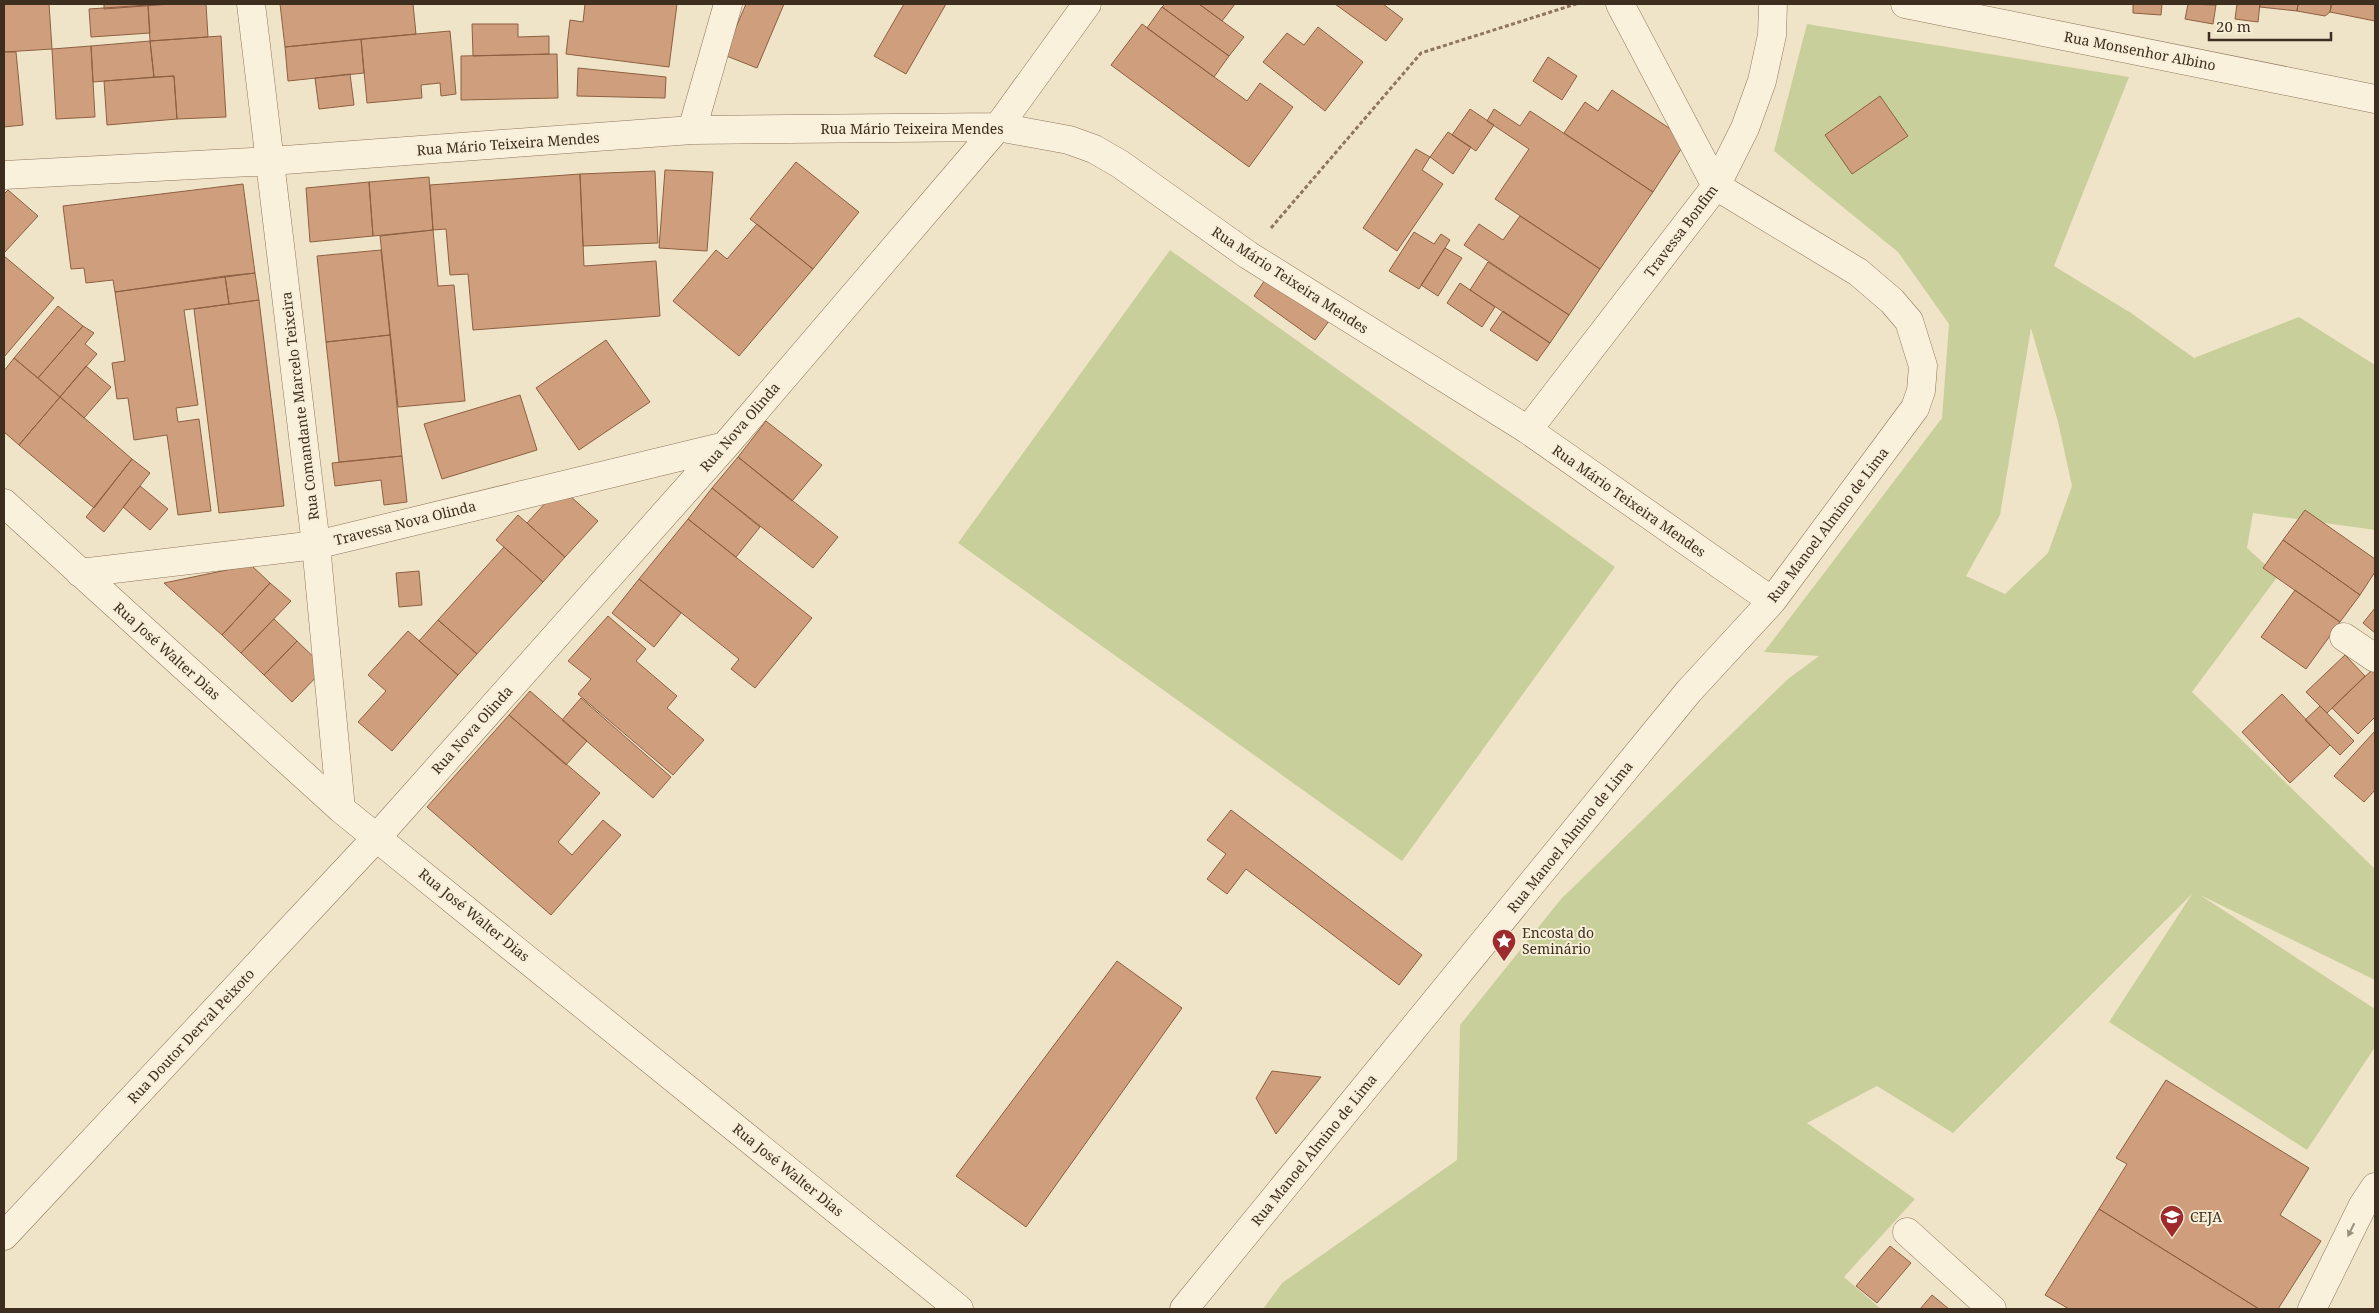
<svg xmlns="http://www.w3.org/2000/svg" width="2379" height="1313" font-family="'Noto Serif',serif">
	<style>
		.green { fill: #c9cf9b; fill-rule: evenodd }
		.building { fill: #cf9f7d; stroke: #8d5f41 }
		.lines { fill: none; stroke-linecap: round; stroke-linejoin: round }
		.street-casing { stroke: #8d765c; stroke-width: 29 }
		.path { stroke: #8d765c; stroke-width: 3; stroke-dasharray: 4 2.5; stroke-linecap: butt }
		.street { stroke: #faf1dc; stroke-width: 28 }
		.oneway { fill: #9c907e }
		.labels { text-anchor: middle; stroke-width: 4; stroke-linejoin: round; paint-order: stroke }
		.street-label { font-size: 14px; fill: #3d2e20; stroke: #f7eed8 }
		.poi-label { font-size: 14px; fill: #3d2e20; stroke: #f7eed8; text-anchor: start }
	</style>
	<rect width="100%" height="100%" fill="#f0e4c8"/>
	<path class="green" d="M 1807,24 L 2129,77 L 2054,266 L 2131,313 L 2194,358 L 2299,317 L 2375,365 L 2375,530 L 2253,513 L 2247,548 L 2278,576 L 2192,692 L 2375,869 L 2375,980 L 2200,895 L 2375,1009 L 2375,1047 L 2307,1150 L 2109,1022 L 2192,894 L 1953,1133 L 1877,1086 L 1807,1123 L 1915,1199 L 1844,1277 L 1881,1309 L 1263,1309 L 1282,1283 L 1457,1160 L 1460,1025 L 1561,899 L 1788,679 L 1819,656 L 1764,652 L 1942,418 L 1949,324 L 1898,252 L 1774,151 ZM 2031,328 L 2058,422 L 2072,486 L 2048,553 L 2005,594 L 1966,576 L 2000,515 Z
		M 1170,250 L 1615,567 L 1402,861 L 958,543 Z"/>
	<path class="building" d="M 4,4 L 49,4 L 52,49 L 4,52 Z
		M 104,4 L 171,4 L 104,9 Z
		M 171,4 L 206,4 L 208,37 L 150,41 L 148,5 Z
		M 280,4 L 413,4 L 416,34 L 285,47 Z
		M 585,4 L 677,4 L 669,67 L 566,54 L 570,20 L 583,22 Z
		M 746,4 L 784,4 L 757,68 L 724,55 Z
		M 904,4 L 946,4 L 906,74 L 874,56 Z
		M 1165,4 L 1199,4 L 1244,37 L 1229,56 L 1162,7 Z
		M 1199,4 L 1235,4 L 1222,21 Z
		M 1335,4 L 1383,4 L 1403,19 L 1386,41 Z
		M 2133,4 L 2162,4 L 2161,15 L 2133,13 Z
		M 2188,4 L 2216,5 L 2213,24 L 2185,19 Z
		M 2237,4 L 2260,4 L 2258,22 L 2235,19 Z
		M 2260,4 L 2298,4 L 2297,11 L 2260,7 Z
		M 2298,4 L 2331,4 L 2330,12 L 2325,16 L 2297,11 Z
		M 2332,4 L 2375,4 L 2375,21 L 2330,12 Z
		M 148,5 L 150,33 L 91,37 L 89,9 Z
		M 1162,7 L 1229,56 L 1214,77 L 1147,28 Z
		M 472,24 L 518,24 L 518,37 L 549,36 L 549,54 L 473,56 Z
		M 1142,24 L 1247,101 L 1260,83 L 1293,107 L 1249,167 L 1111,65 Z
		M 1318,27 L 1363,62 L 1325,111 L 1263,62 L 1287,33 L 1304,45 Z
		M 450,31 L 456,94 L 441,96 L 440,83 L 421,85 L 422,98 L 367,103 L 361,39 Z
		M 221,36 L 226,117 L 177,119 L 174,76 L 154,77 L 150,41 Z
		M 361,39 L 364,73 L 288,81 L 285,47 Z
		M 150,41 L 154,77 L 93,82 L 91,46 Z
		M 91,46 L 95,117 L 56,119 L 52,49 Z
		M 4,52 L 16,52 L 23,125 L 4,127 Z
		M 557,54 L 558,98 L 461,100 L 461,56 Z
		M 1548,57 L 1577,76 L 1562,100 L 1533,81 Z
		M 578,68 L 666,77 L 665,98 L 577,96 Z
		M 350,74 L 354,105 L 319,109 L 315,78 Z
		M 174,76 L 177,119 L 107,125 L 104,81 Z
		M 1612,90 L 1687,140 L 1653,192 L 1564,133 L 1585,102 L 1598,111 Z
		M 1880,96 L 1908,136 L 1852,174 L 1825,135 Z
		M 1470,109 L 1494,125 L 1476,151 L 1452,135 Z
		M 1494,109 L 1520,126 L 1530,111 L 1653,192 L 1600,269 L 1495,199 L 1529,149 L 1487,121 Z
		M 1448,132 L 1471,147 L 1453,174 L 1430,157 Z
		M 1416,149 L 1430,157 L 1422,170 L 1443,184 L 1397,251 L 1363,228 Z
		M 796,162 L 859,212 L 813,269 L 750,219 Z
		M 665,170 L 713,172 L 707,251 L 659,248 Z
		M 655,171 L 658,243 L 583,246 L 580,174 Z
		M 580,174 L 584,266 L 656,261 L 660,316 L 473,330 L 468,274 L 450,275 L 446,229 L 433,230 L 430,185 Z
		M 429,177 L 433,230 L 373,236 L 369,182 Z
		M 369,182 L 373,236 L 310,242 L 306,188 Z
		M 243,184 L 255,273 L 115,292 L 113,280 L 86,283 L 84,268 L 71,269 L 63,206 Z
		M 8,190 L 38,216 L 4,253 L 4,194 Z
		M 1520,216 L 1600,269 L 1569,315 L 1464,245 L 1479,224 L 1503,240 Z
		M 757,224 L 813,269 L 739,356 L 673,301 L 716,250 L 727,259 Z
		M 433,230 L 438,286 L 454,285 L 465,401 L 398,407 L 380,236 Z
		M 1414,232 L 1434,244 L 1441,234 L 1450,240 L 1419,289 L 1389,271 Z
		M 1445,248 L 1462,258 L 1438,296 L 1421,285 Z
		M 381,250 L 390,335 L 326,342 L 317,256 Z
		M 4,256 L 54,298 L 4,357 Z
		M 1488,262 L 1569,315 L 1550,343 L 1470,290 Z
		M 255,273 L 259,300 L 229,304 L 225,276 Z
		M 225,276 L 229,304 L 184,310 L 198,405 L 176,408 L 178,422 L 199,419 L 211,511 L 178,515 L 167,435 L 134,440 L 128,398 L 117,399 L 112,363 L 125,361 L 115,292 Z
		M 1267,277 L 1329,321 L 1315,340 L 1254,296 Z
		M 1460,283 L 1495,307 L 1482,327 L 1447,303 Z
		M 259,300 L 284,506 L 219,513 L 194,309 Z
		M 58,306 L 83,326 L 38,378 L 14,358 Z
		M 1503,311 L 1550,343 L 1537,361 L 1490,330 Z
		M 83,326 L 94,333 L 85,344 L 97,354 L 60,397 L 38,378 Z
		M 390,335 L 402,456 L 339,462 L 326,342 Z
		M 606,340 L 650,402 L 579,450 L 536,388 Z
		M 14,358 L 60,397 L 19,445 L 4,432 L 4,371 Z
		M 86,366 L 111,387 L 84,418 L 60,397 Z
		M 520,395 L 537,450 L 442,479 L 424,424 Z
		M 60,397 L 132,459 L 94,508 L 19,445 Z
		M 766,421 L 822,465 L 792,501 L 738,457 Z
		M 402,456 L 407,502 L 384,505 L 381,480 L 335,486 L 332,463 Z
		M 738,457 L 838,537 L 813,568 L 712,488 Z
		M 132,459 L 150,473 L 104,532 L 86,517 Z
		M 140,486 L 168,509 L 150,530 L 123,507 Z
		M 560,487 L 598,521 L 565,557 L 527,523 Z
		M 712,488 L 760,527 L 736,557 L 688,519 Z
		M 2305,510 L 2375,559 L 2375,572 L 2360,595 L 2283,540 Z
		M 518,515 L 565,557 L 543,582 L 496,540 Z
		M 688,519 L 812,618 L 755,688 L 731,669 L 739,659 L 639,579 Z
		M 2283,540 L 2360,595 L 2340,622 L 2263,568 Z
		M 504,547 L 543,582 L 477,654 L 438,620 Z
		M 251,565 L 270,583 L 222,635 L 164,583 Z
		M 419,571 L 422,605 L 399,607 L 396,573 Z
		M 639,579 L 681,613 L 654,647 L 612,613 Z
		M 270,583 L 291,601 L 241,653 L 222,635 Z
		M 2295,590 L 2340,622 L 2306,669 L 2261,637 Z
		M 2375,608 L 2375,633 L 2363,623 Z
		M 608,616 L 646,649 L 636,661 L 677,696 L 667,708 L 704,740 L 673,775 L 578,694 L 591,679 L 568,661 Z
		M 274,619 L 297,641 L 264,675 L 241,653 Z
		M 438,620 L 477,654 L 458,675 L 419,641 Z
		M 408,631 L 458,675 L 392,751 L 358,722 L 386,691 L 368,675 Z
		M 297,641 L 325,668 L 292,702 L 264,675 Z
		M 2345,655 L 2365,676 L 2327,713 L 2306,692 Z
		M 2373,669 L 2375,671 L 2375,717 L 2358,734 L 2332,708 Z
		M 530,691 L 587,741 L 566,765 L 509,715 Z
		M 2282,694 L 2330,745 L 2290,783 L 2242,732 Z
		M 581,698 L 671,777 L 653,798 L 562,720 Z
		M 2320,706 L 2354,741 L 2340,755 L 2305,720 Z
		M 509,715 L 600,793 L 558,842 L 572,855 L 603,820 L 621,835 L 551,915 L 427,807 Z
		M 2375,731 L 2375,790 L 2364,802 L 2334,776 Z
		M 1231,810 L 1422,955 L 1399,985 L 1246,869 L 1227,894 L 1207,879 L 1226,854 L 1207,840 Z
		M 1117,961 L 1182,1008 L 1026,1227 L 956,1176 Z
		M 1272,1071 L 1321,1077 L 1276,1134 L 1256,1098 Z
		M 2166,1080 L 2309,1168 L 2280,1215 L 2321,1241 L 2278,1309 L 2259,1309 L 2099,1209 L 2127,1164 L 2116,1158 Z
		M 2099,1209 L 2259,1309 L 2069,1309 L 2045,1295 Z
		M 1890,1246 L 1911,1263 L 1877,1303 L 1856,1286 Z
		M 1932,1295 L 1949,1309 L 1920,1309 Z"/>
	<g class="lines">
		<defs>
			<path id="street" d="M 251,4 L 316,545 L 341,809
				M 1905,4 L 2375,99
				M 692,130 L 728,4
				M 4,175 L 271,161 L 692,130 L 998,127 L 1069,140 L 1094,149 L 1120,164 L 1248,255 L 1528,430 L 1772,601
				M 1528,430 L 1716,186 L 1745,128 L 1762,81 L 1772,35 L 1773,4
				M 4,503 L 341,809 L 959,1309
				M 80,573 L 316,545 L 725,446
				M 2344,637 L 2375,658
				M 1907,1232 L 1992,1309
				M 4,1236 L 377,837 L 725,446 L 998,127 L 1087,4
				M 1184,1309 L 1689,691 L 1772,601 L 1915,408 L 1921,391 L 1923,366 L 1909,321 L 1892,301 L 1858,272 L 1716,186 L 1620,4
				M 2312,1309 L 2363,1205 L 2375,1187"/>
		</defs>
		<use href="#street" class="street-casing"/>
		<path class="path" d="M 1271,228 L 1421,53 L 1576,4"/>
		<use href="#street" class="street"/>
	</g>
	<defs><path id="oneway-solid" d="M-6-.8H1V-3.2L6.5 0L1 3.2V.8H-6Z" transform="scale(1.25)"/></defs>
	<use class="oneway" href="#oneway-solid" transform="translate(2351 1230) rotate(116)"/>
	<defs>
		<symbol id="sight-pin" viewBox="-11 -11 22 30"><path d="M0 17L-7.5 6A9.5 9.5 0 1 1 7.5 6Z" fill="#9e2a2b" stroke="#f7eed8"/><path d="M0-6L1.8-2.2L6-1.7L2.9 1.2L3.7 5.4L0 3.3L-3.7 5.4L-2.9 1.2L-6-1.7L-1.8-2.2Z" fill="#fff"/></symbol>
		<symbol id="school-pin" viewBox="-11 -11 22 30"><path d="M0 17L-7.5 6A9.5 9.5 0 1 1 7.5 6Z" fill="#9e2a2b" stroke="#f7eed8"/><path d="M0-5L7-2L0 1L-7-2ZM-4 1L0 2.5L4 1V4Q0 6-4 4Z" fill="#fff"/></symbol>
	</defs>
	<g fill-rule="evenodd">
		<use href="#sight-pin" x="1490" y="927" width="28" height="38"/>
		<use href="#school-pin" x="2158" y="1203" width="28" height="38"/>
	</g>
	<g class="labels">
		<g class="street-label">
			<text transform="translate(2140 51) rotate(11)" y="5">Rua Monsenhor Albino</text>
			<text x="912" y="134">Rua Mário Teixeira Mendes</text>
			<text transform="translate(508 144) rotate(-4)" y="5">Rua Mário Teixeira Mendes</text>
			<text transform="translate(1681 231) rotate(-53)" y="5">Travessa Bonfim</text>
			<text transform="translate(1290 280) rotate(33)" y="5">Rua Mário Teixeira Mendes</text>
			<text transform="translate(300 406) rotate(-97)" y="5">Rua Comandante Marcelo Teixeira</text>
			<text transform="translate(740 427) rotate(-49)" y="5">Rua Nova Olinda</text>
			<text transform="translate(1629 501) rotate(35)" y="5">Rua Mário Teixeira Mendes</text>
			<text transform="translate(405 523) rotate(-14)" y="5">Travessa Nova Olinda</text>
			<text transform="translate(1828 525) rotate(-53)" y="5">Rua Manoel Almino de Lima</text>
			<text transform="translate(167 651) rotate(42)" y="5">Rua José Walter Dias</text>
			<text transform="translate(472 730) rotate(-48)" y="5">Rua Nova Olinda</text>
			<text transform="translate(1570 837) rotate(-51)" y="5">Rua Manoel Almino de Lima</text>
			<text transform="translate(474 915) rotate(39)" y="5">Rua José Walter Dias</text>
			<text transform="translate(191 1036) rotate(-47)" y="5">Rua Doutor Derval Peixoto</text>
			<text transform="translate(1314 1150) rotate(-51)" y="5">Rua Manoel Almino de Lima</text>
			<text transform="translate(788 1170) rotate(39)" y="5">Rua José Walter Dias</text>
		</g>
		<g class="poi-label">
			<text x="1522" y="938">Encosta do<tspan x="1522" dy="16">Seminário</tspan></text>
			<text x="2190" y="1222">CEJA</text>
		</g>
	</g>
	<rect width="2379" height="1313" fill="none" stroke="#3d2e20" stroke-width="10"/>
	<path d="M2209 32v8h122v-8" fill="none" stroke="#3d2e20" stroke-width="2.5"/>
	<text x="2216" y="32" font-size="15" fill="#3d2e20" stroke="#f7eed8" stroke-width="4" paint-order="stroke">20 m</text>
</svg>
